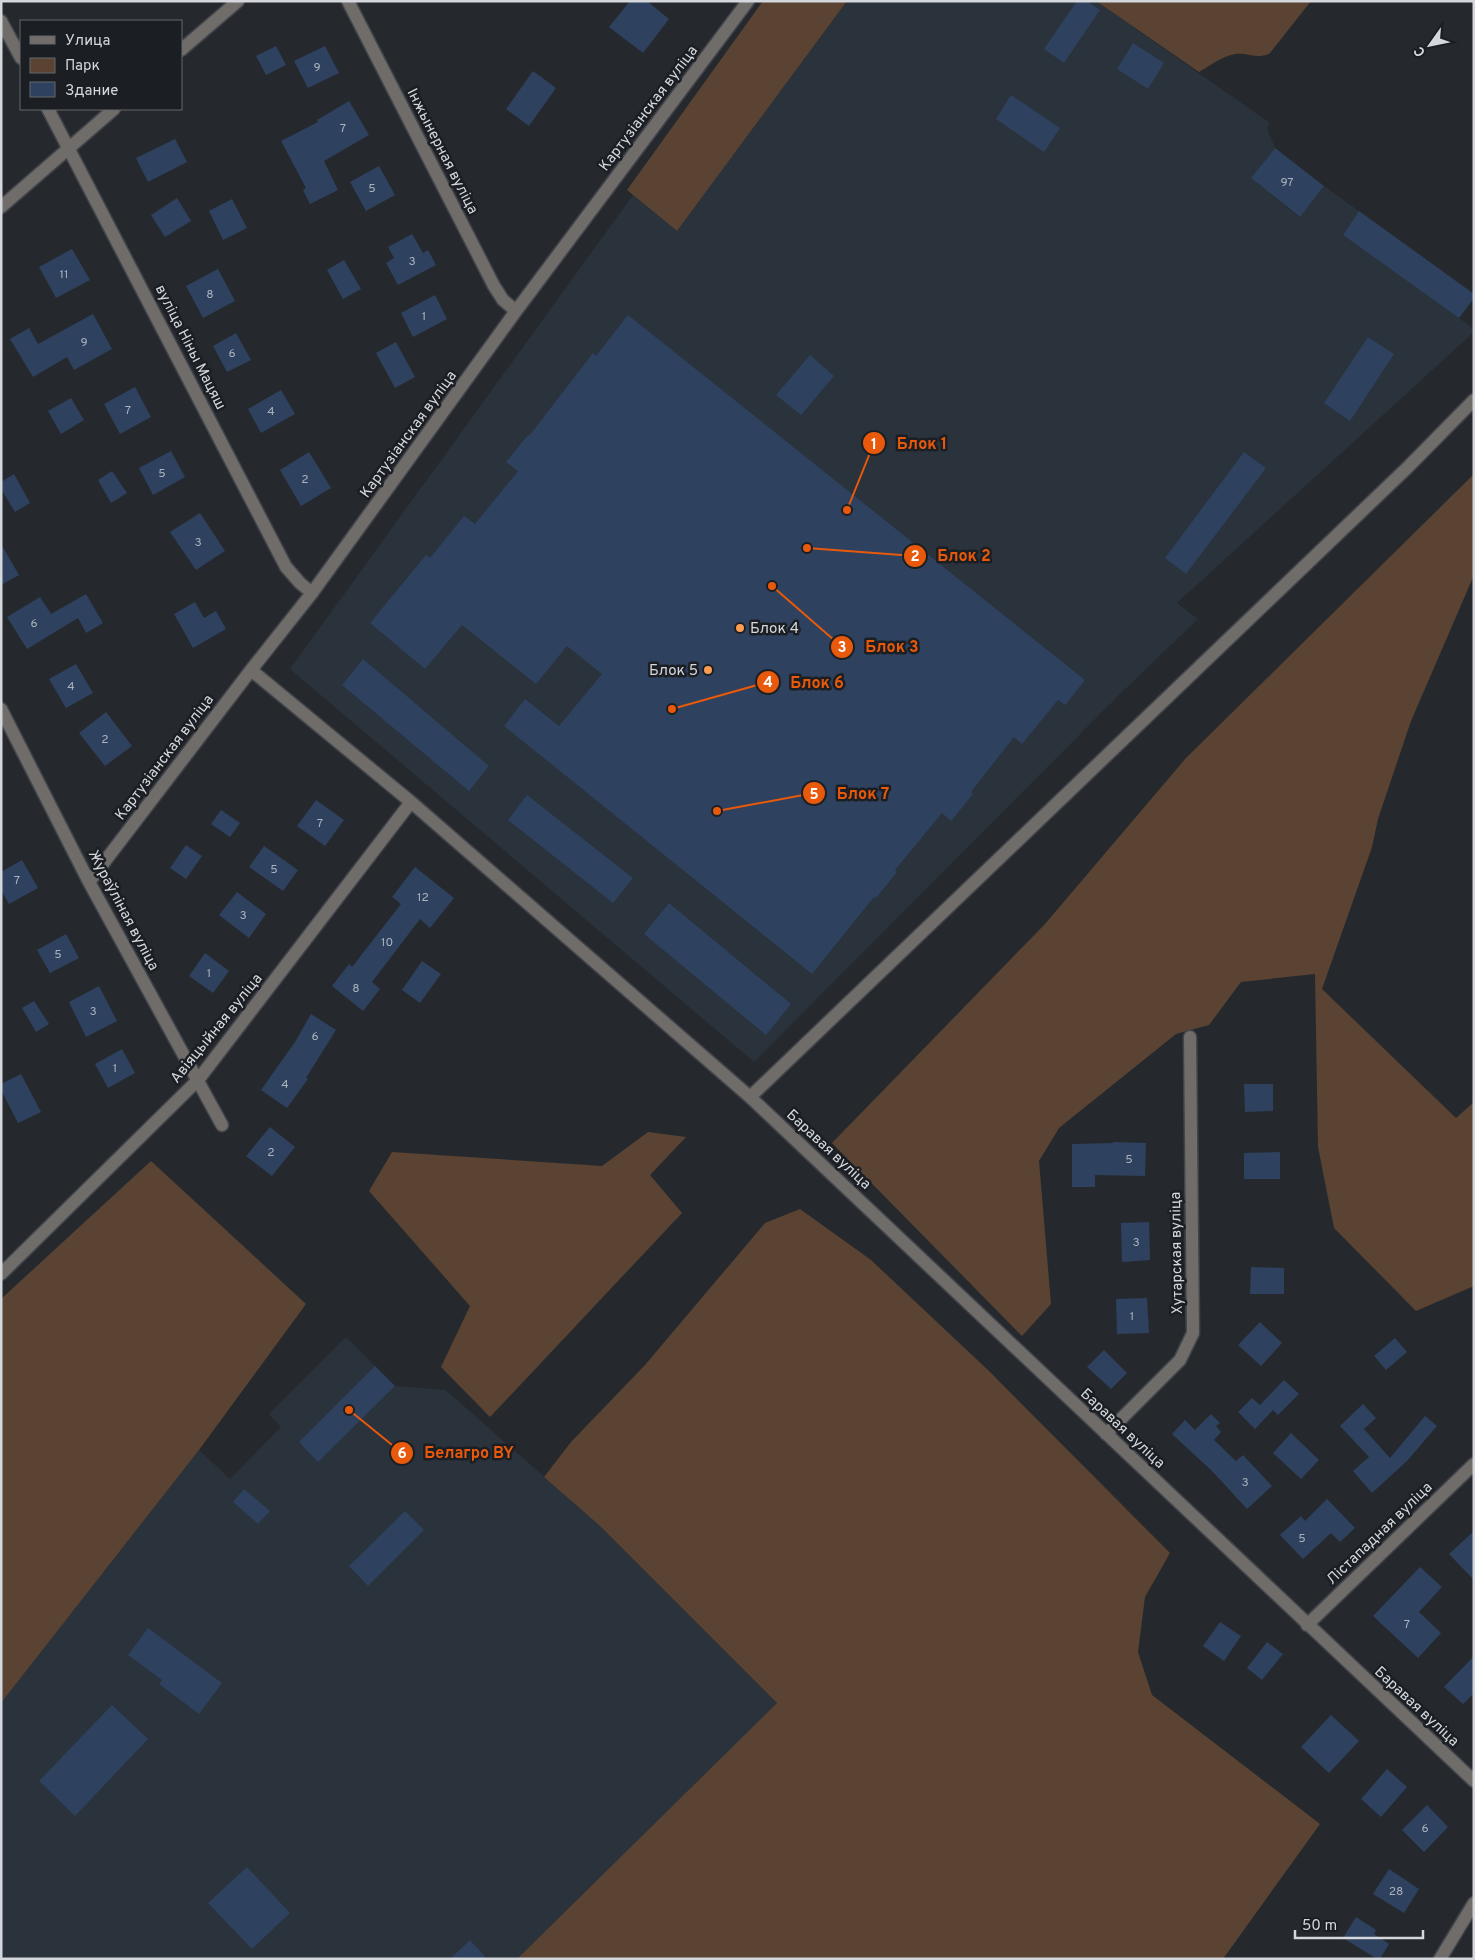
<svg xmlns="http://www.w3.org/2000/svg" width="1475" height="1960" font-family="Overpass,sans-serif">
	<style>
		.built { fill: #2a323c }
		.green { fill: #5a4332 }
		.building { fill: #2e415e }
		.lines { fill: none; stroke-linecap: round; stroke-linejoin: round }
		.minor-casing { stroke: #41454a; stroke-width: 15 }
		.minor { stroke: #706c6a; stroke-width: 12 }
		.poi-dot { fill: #fc9e52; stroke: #1b1f24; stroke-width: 2 }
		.labels { text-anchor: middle; stroke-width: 5; stroke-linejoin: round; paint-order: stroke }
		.number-label { font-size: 12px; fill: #aab2bc }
		.street-label { font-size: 15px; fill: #d4d7db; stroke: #1b1f24 }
		.poi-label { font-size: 15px; fill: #d4d7db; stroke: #1b1f24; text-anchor: start }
		.leader { fill: none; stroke: #e8590c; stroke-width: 2 }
		.callout-dot { fill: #e8590c; stroke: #1b1f24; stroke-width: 2 }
		.mark-label { font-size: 15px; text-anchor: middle; font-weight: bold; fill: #fff }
		.callout-label { font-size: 16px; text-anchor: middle; font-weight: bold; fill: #e8590c; stroke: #1b1f24; stroke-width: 5; stroke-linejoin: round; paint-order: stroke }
	</style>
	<rect width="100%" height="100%" fill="#25292e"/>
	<path class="built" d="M 847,1 L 1096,1 L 1270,123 L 1267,128 L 1275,148 L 1251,178 L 1299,217 L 1324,186 L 1474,294 L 1474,298 L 1459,318 L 1474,329 L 1474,332 L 1177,603 L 1198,619 L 1120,694 L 754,1062 L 290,669 L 633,195 L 677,231 Z
		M 346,1337 L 395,1386 L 445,1390 L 456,1399 L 600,1526 L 777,1703 L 517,1959 L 1,1959 L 1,1703 L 199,1450 L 230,1479 L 281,1427 L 269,1414 Z"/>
	<path class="green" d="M 763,1 L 847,1 L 677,231 L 627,190 Z
		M 1096,1 L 1311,1 L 1270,53 C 1259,60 1247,52 1235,54 C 1221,57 1211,65 1199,72 Z
		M 1474,474 L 1474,575 L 1411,721 L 1378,819 L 1372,847 L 1322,989 L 1456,1118 L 1474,1102 L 1474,1286 L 1416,1311 L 1334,1228 L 1318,1147 L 1315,974 L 1241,982 L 1209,1025 L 1176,1034 L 1059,1128 L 1039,1161 L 1051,1304 L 1022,1336 L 832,1143 L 1045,924 L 1186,758 Z
		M 648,1132 L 686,1137 L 650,1175 L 682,1213 L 490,1417 L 441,1367 L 470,1306 L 369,1191 L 392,1152 L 602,1166 Z
		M 151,1161 L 306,1304 L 199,1450 L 1,1703 L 1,1299 Z
		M 800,1209 L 871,1260 L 989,1371 L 1170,1553 L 1145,1597 L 1138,1652 L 1152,1695 L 1320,1824 L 1223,1959 L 517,1959 L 777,1703 L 600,1526 L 544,1477 L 571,1442 L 645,1365 L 765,1223 Z"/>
	<path class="building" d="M 630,1 L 647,1 L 669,19 L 643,53 L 609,27 Z
		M 1077,1 L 1087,1 L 1100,10 L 1064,63 L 1044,49 Z
		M 1133,43 L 1164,63 L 1148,89 L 1117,69 Z
		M 276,46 L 286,65 L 266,75 L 256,56 Z
		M 325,46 L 339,73 L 308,88 L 294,61 Z
		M 533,71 L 556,88 L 529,126 L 506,109 Z
		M 1011,95 L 1060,128 L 1044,152 L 996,119 Z
		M 349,101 L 369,135 L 324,161 L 338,190 L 310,204 L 303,190 L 306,188 L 281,141 L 318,122 L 317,120 Z
		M 175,139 L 187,162 L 148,182 L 136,158 Z
		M 1275,148 L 1324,186 L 1300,217 L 1251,178 Z
		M 379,166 L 395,195 L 366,211 L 350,182 Z
		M 177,198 L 191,221 L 165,237 L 151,215 Z
		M 232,199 L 247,228 L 223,240 L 209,211 Z
		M 1359,211 L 1474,294 L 1474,298 L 1459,318 L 1343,235 Z
		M 412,234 L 423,253 L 428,250 L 436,265 L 398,285 L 386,263 L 394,258 L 388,247 Z
		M 72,249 L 90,280 L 56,298 L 39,267 Z
		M 344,260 L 361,289 L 343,299 L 327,270 Z
		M 218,269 L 235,301 L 203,318 L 186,286 Z
		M 435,295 L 447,319 L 413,337 L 401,313 Z
		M 93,314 L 112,349 L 74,370 L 67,357 L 33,377 L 10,339 L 29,328 L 38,344 Z
		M 628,315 L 1085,680 L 1065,705 L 1058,700 L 1022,744 L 1014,737 L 971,792 L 973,794 L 951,821 L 942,813 L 895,870 L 897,872 L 876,898 L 874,897 L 812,974 L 504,726 L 525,699 L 559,726 L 602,674 L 567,646 L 536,684 L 462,625 L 425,669 L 370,623 L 426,555 L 430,558 L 464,516 L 475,524 L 518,471 L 506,462 L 528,435 L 529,436 L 593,353 L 596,356 Z
		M 236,333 L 251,360 L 227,372 L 213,346 Z
		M 1368,337 L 1394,354 L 1350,421 L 1324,403 Z
		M 396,342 L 415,377 L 395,388 L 376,353 Z
		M 810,355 L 834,376 L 801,415 L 776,395 Z
		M 135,387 L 151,417 L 120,434 L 104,404 Z
		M 281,390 L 295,414 L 261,433 L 248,409 Z
		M 71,398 L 84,420 L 61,434 L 48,411 Z
		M 171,451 L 185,477 L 153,495 L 139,468 Z
		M 309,452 L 331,488 L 301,506 L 280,470 Z
		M 1244,452 L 1266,468 L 1186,574 L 1165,558 Z
		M 112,471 L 127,493 L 111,503 L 98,480 Z
		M 14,474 L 30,503 L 15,512 L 1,489 L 1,482 Z
		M 200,513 L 225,551 L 196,570 L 170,532 Z
		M 1,544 L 19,575 L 1,585 Z
		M 86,594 L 103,623 L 86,633 L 78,618 L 27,649 L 7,617 L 40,597 L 51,614 Z
		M 195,602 L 204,618 L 216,611 L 226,629 L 193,648 L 174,614 Z
		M 363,659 L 489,766 L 469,791 L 342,685 Z
		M 76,664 L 93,693 L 66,708 L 49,679 Z
		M 106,712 L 132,746 L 105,766 L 79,733 Z
		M 527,795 L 633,878 L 613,903 L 508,820 Z
		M 316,800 L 344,820 L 325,846 L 297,826 Z
		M 221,810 L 240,823 L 230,837 L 211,824 Z
		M 186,845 L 202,856 L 186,879 L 170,868 Z
		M 264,846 L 298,870 L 283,891 L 249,867 Z
		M 22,860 L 38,888 L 9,904 L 1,890 L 1,872 Z
		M 415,867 L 454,898 L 430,928 L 420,919 L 372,982 L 380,989 L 363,1011 L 332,986 L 349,964 L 352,967 L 401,904 L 392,897 Z
		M 237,892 L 266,914 L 249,938 L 219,915 Z
		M 669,903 L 791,1004 L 766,1035 L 644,934 Z
		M 66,934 L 79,958 L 50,973 L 37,950 Z
		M 205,953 L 229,971 L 213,993 L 189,976 Z
		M 422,961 L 441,974 L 420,1003 L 402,990 Z
		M 99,986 L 117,1021 L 86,1037 L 69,1002 Z
		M 34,1001 L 49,1024 L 36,1032 L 22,1008 Z
		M 311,1014 L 336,1030 L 306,1078 L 308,1079 L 287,1108 L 261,1090 L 295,1042 Z
		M 122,1049 L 135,1073 L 108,1088 L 95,1064 Z
		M 21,1074 L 41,1112 L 18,1123 L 1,1090 L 1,1084 Z
		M 1244,1084 L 1273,1084 L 1273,1111 L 1245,1112 Z
		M 270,1127 L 295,1147 L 272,1176 L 246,1156 Z
		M 1113,1142 L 1146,1143 L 1145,1176 L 1095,1175 L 1095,1187 L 1072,1187 L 1072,1144 L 1113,1143 Z
		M 1280,1152 L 1280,1179 L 1244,1179 L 1244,1153 Z
		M 1149,1222 L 1150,1260 L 1122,1262 L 1121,1223 Z
		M 1251,1267 L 1284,1268 L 1284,1294 L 1250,1294 Z
		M 1147,1298 L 1149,1333 L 1117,1334 L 1116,1299 Z
		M 1260,1322 L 1282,1343 L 1261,1366 L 1238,1345 Z
		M 1395,1338 L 1407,1352 L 1386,1370 L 1374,1356 Z
		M 1104,1350 L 1127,1373 L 1111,1389 L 1087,1367 Z
		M 375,1366 L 395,1386 L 318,1462 L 299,1442 Z
		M 1284,1380 L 1299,1394 L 1278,1415 L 1273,1410 L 1255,1429 L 1238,1412 L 1252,1398 L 1260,1405 Z
		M 1363,1404 L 1376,1418 L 1364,1429 L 1390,1458 L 1425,1416 L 1437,1426 L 1407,1461 L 1372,1493 L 1353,1471 L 1369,1457 L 1340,1426 Z
		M 1211,1414 L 1220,1423 L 1216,1426 L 1221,1432 L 1214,1440 L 1236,1461 L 1243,1455 L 1272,1486 L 1247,1509 L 1213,1472 L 1172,1434 L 1185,1420 L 1195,1430 Z
		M 1291,1433 L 1319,1460 L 1301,1479 L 1273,1453 Z
		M 244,1489 L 270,1511 L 258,1524 L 233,1502 Z
		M 1327,1499 L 1355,1528 L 1340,1542 L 1331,1533 L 1303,1559 L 1280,1535 L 1301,1516 L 1305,1521 Z
		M 405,1511 L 424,1530 L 368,1586 L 349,1566 Z
		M 1474,1531 L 1474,1580 L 1449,1554 Z
		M 1420,1567 L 1442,1587 L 1419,1612 L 1441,1633 L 1418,1658 L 1373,1616 Z
		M 1220,1622 L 1241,1636 L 1224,1661 L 1203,1646 Z
		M 148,1628 L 222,1683 L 199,1714 L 159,1684 L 162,1680 L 128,1655 Z
		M 1267,1642 L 1283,1654 L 1262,1680 L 1247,1668 Z
		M 1474,1656 L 1474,1693 L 1463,1704 L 1444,1687 Z
		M 112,1705 L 148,1739 L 75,1816 L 39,1781 Z
		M 1331,1715 L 1359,1741 L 1329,1773 L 1301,1747 Z
		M 1387,1769 L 1407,1787 L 1381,1817 L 1361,1799 Z
		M 1427,1805 L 1448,1827 L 1424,1852 L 1402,1830 Z
		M 247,1867 L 290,1913 L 252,1949 L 208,1903 Z
		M 1389,1869 L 1419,1889 L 1404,1913 L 1373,1894 Z
		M 1356,1917 L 1376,1930 L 1374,1934 L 1389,1944 L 1380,1959 L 1377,1959 L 1343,1938 Z
		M 470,1940 L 487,1959 L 450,1959 Z"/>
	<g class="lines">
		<defs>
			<path id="minor" d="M 348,1 L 494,286 L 503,300 L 516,311
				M 1,21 L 21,58
				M 181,50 L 238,1
				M 48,109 L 286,567 L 300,583 L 312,593
				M 1,207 L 114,109
				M 251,670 L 411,802 L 750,1097 L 1474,1781
				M 1,709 L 89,882 L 222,1125
				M 89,882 L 251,670 L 312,593 L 516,311 L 748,1
				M 750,1097 L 1408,467 L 1474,400
				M 1,1274 L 198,1080 L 411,802
				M 1106,1434 L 1180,1360 L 1193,1333 L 1190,1037
				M 1307,1625 L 1474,1464
				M 1440,1959 L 1474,1903"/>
		</defs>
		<use href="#minor" class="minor-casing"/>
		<use href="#minor" class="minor"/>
	</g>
	<g class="poi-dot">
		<circle cx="740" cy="628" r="5"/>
		<circle cx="708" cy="670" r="5"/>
	</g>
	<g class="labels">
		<g class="number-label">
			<text x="317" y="71">9</text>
			<text x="343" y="132">7</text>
			<text x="1287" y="186">97</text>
			<text x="372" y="192">5</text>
			<text x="412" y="265">3</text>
			<text x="64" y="278">11</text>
			<text x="210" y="298">8</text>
			<text x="424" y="320">1</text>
			<text x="84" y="346">9</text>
			<text x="232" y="357">6</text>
			<text x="128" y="414">7</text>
			<text x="271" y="415">4</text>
			<text x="162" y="477">5</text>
			<text x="305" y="483">2</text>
			<text x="198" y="546">3</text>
			<text x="34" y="627">6</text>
			<text x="71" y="690">4</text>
			<text x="105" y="743">2</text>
			<text x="320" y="827">7</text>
			<text x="274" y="873">5</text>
			<text x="17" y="884">7</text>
			<text x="423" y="901">12</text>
			<text x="243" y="919">3</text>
			<text x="387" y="946">10</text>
			<text x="58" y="958">5</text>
			<text x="209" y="977">1</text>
			<text x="356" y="992">8</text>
			<text x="93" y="1015">3</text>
			<text x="315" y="1040">6</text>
			<text x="115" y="1072">1</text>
			<text x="285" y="1088">4</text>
			<text x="271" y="1156">2</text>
			<text x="1129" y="1163">5</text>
			<text x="1136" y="1246">3</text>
			<text x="1132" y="1320">1</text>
			<text x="1245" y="1486">3</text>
			<text x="1302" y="1542">5</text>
			<text x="1407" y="1628">7</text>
			<text x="1425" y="1832">6</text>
			<text x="1396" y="1895">28</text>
		</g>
		<g class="street-label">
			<text transform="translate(648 108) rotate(-53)" y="5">Картузіанская вуліца</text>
			<text transform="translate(443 151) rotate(63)" y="5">Інжынерная вуліца</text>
			<text transform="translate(191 347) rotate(63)" y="5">вуліца Ніны Мацяш</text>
			<text transform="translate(408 434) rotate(-54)" y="5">Картузіанская вуліца</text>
			<text transform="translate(164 757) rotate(-53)" y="5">Картузіанская вуліца</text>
			<text transform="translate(124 910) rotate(62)" y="5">Жураўліная вуліца</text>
			<text transform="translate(216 1028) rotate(-51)" y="5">Авіяцыйная вуліца</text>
			<text transform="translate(829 1149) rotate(43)" y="5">Баравая вуліца</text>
			<text transform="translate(1176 1253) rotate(-91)" y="5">Хутарская вуліца</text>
			<text transform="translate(1123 1428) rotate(43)" y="5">Баравая вуліца</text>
			<text transform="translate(1379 1533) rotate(-44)" y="5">Лістападная вуліца</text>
			<text transform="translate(1417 1706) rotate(43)" y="5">Баравая вуліца</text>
		</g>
		<g class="poi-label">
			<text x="750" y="633">Блок 4</text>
			<text x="698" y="675" text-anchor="end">Блок 5</text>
		</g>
	</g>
	<path class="leader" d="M847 510L874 443M807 548L915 556M772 586L842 647M672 709L768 682M717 811L814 793M349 1410L402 1453"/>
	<g class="callout-dot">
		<circle cx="847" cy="510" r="5"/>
		<circle cx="807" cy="548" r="5"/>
		<circle cx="772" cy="586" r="5"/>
		<circle cx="672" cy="709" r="5"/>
		<circle cx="717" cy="811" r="5"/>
		<circle cx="349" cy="1410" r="5"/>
		<circle cx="874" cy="443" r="12"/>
		<circle cx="915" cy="556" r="12"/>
		<circle cx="842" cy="647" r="12"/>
		<circle cx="768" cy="682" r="12"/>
		<circle cx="814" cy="793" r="12"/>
		<circle cx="402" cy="1453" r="12"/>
	</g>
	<g class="mark-label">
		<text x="874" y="449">1</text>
		<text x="915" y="561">2</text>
		<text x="842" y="652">3</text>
		<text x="768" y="687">4</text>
		<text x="814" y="799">5</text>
		<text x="402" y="1458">6</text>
	</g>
	<g class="callout-label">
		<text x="922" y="449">Блок 1</text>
		<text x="964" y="561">Блок 2</text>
		<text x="892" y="652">Блок 3</text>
		<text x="817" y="688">Блок 6</text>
		<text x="863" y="799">Блок 7</text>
		<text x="469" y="1458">Белагро BY</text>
	</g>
	<rect width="1475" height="1960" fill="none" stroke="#d4d7db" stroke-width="5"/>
	<rect x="20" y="20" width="162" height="90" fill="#1b1f24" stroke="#65696d"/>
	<rect x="30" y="36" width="25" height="8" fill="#706c6a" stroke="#65696d"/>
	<text x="65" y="45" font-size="15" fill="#d4d7db">Улица</text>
	<rect x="30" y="58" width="25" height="15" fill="#5a4332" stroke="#65696d"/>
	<text x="65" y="70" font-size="15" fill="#d4d7db">Парк</text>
	<rect x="30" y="82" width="25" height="15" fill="#2e415e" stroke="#65696d"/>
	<text x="65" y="95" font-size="15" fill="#d4d7db">Здание</text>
	<g transform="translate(1430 45) rotate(237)" stroke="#1b1f24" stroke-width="4" paint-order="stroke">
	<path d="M0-4L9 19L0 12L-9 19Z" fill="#d4d7db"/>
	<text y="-8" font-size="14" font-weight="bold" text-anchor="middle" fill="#d4d7db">С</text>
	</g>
	<path d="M1295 1930v8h128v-8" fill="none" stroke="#d4d7db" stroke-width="2.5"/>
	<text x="1302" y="1930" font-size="15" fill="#d4d7db" stroke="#1b1f24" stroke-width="4" paint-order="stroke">50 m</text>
</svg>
